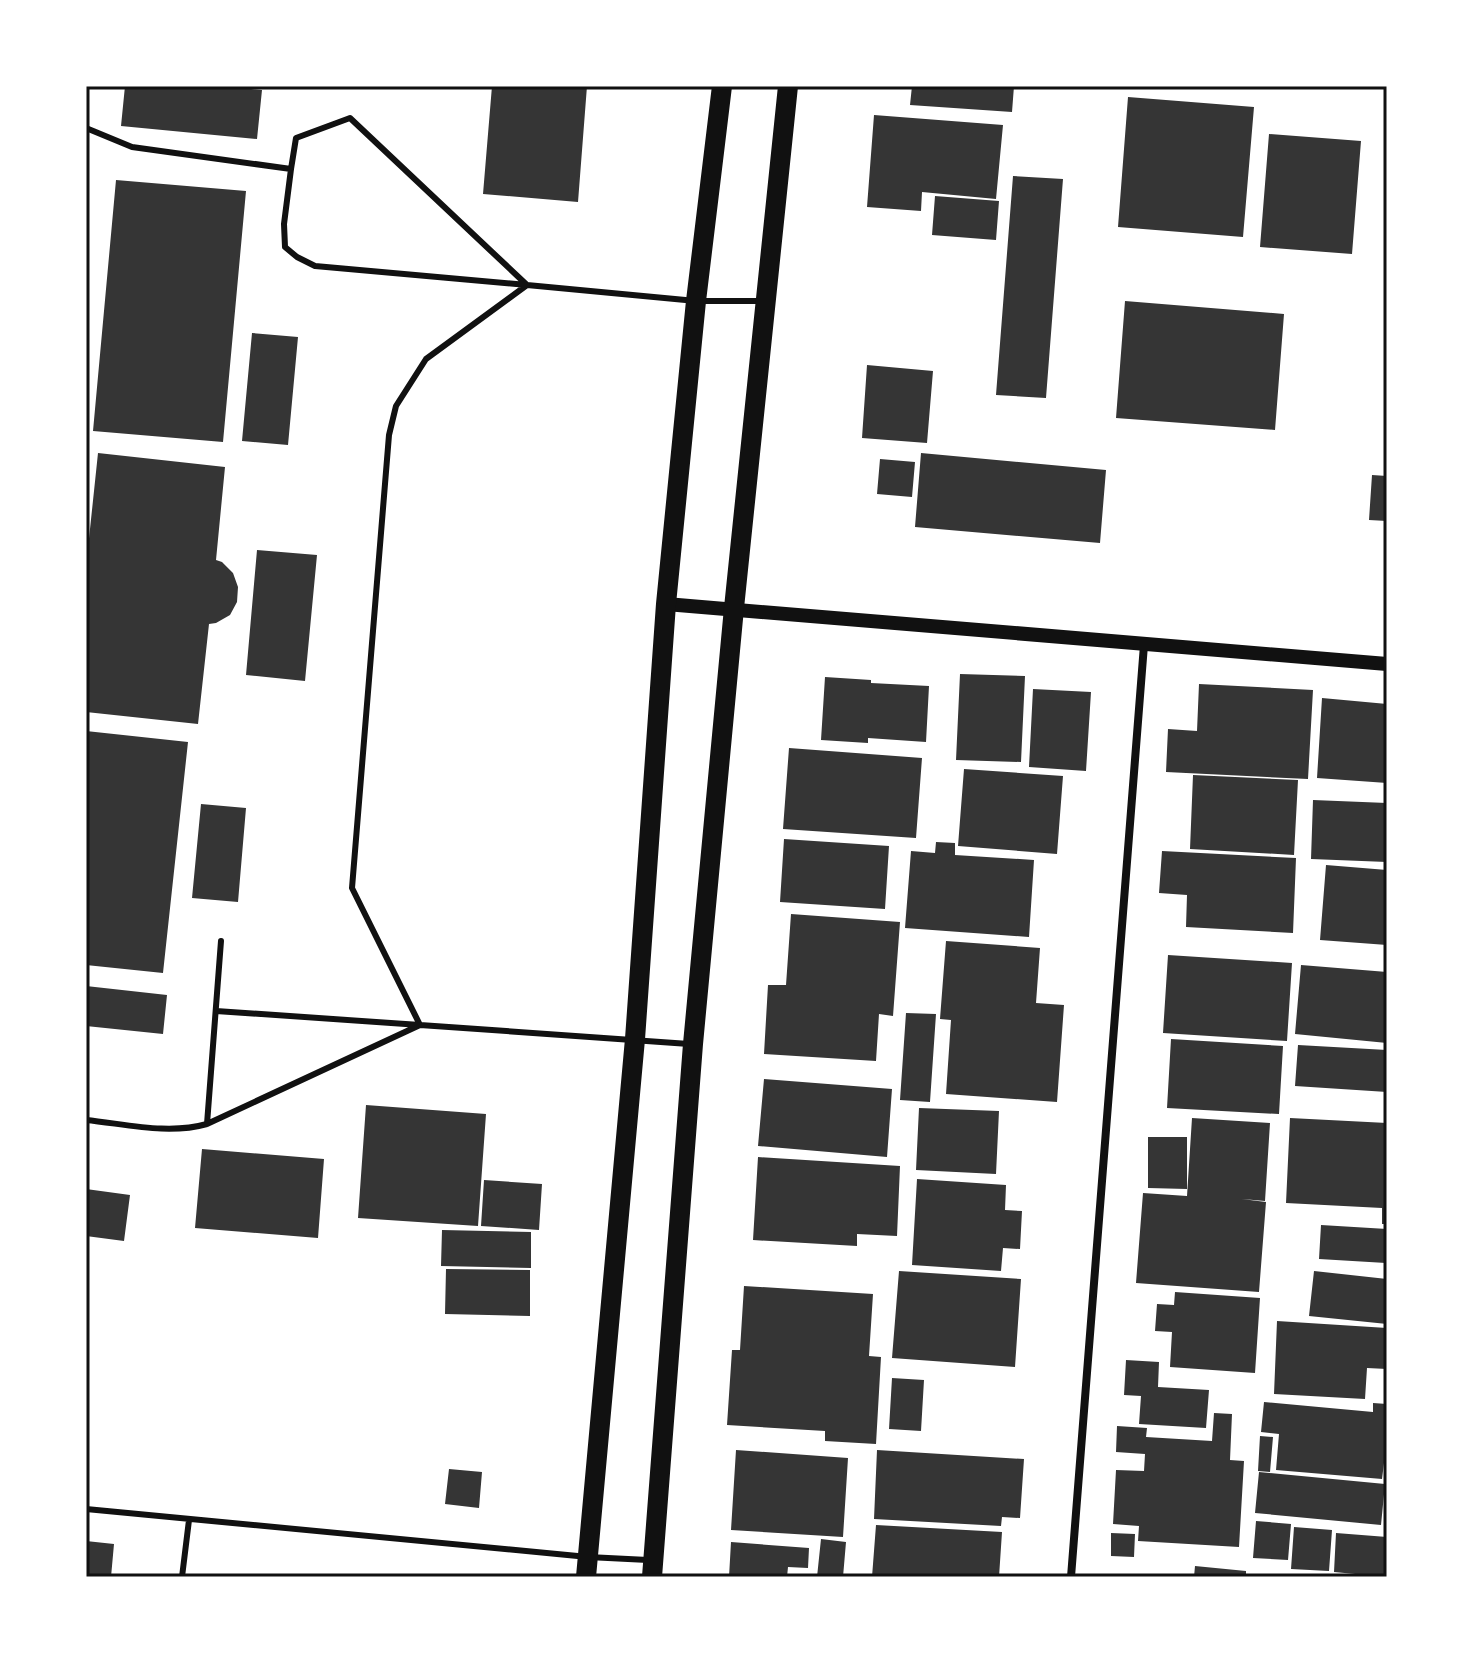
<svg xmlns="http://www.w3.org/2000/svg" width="1473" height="1663" font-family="'Exo 2',sans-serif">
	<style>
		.building { fill: #353535 }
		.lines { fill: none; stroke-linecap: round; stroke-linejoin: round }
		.service { stroke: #111; stroke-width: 6 }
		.minor { stroke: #111; stroke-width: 8 }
		.tertiary { stroke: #111; stroke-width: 14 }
		.primary { stroke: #111; stroke-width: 20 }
		.neatline { fill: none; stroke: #111; stroke-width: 3 }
	</style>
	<rect width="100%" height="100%" fill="#fff"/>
	<path class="building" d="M 125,86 L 221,86 L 262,90 L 257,139 L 121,126 Z
		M 492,86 L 587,86 L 578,202 L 483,194 Z
		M 912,86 L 1014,86 L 1012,112 L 910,105 Z
		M 1128,97 L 1254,107 L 1243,237 L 1118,227 Z
		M 874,115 L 1003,125 L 996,199 L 922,192 L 921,211 L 867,207 Z
		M 1269,134 L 1361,141 L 1352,254 L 1260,247 Z
		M 1013,176 L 1063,179 L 1046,398 L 996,395 Z
		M 116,180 L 246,191 L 223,442 L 93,431 Z
		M 935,196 L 999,201 L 996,240 L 932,235 Z
		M 1125,301 L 1284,314 L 1275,430 L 1116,418 Z
		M 252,333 L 298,337 L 288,445 L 242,441 Z
		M 867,365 L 933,371 L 927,443 L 862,438 Z
		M 98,453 L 225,467 L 216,560 L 222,562 L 233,573 L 238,587 L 237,602 L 230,615 L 216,623 L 209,624 L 198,724 L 86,712 L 86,567 Z
		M 921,453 L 1106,470 L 1100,543 L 915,527 Z
		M 880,459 L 915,462 L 912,497 L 877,494 Z
		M 1372,475 L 1387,476 L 1387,521 L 1369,520 Z
		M 257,550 L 317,555 L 305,681 L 246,675 Z
		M 960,674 L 1025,676 L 1021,762 L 956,760 Z
		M 825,677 L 871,680 L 871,683 L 929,686 L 926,742 L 868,738 L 868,743 L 821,740 Z
		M 1199,684 L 1313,690 L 1308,779 L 1166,772 L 1168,729 L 1197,731 Z
		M 1033,689 L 1091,692 L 1086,771 L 1029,767 Z
		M 1322,698 L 1387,704 L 1387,783 L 1317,778 Z
		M 86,731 L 188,742 L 163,973 L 86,965 Z
		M 789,748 L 922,758 L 916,838 L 783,829 Z
		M 964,769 L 1063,776 L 1057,854 L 958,846 Z
		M 1193,775 L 1298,780 L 1294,855 L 1190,849 Z
		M 1313,800 L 1387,803 L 1387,862 L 1311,859 Z
		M 201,804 L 246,808 L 238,902 L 192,898 Z
		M 784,839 L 889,846 L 885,909 L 780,902 Z
		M 936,842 L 955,843 L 955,855 L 1034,860 L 1029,937 L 905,928 L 911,851 L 935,853 Z
		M 1162,851 L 1296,858 L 1293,933 L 1186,927 L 1187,895 L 1159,893 Z
		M 1326,865 L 1387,870 L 1387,945 L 1320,940 Z
		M 791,914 L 900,922 L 893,1016 L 879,1014 L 876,1061 L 764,1054 L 768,985 L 786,985 Z
		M 946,941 L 1040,948 L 1036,1003 L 1064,1005 L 1057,1102 L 946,1094 L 951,1020 L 940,1019 Z
		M 1168,955 L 1292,963 L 1287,1041 L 1163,1033 Z
		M 1301,965 L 1387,972 L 1387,1043 L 1295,1034 Z
		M 86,986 L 167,995 L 163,1034 L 86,1026 Z
		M 906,1013 L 936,1014 L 930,1102 L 900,1100 Z
		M 1171,1039 L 1283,1046 L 1279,1114 L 1167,1108 Z
		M 1298,1045 L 1387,1050 L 1387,1092 L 1295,1086 Z
		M 764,1079 L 892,1089 L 887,1157 L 758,1146 Z
		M 366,1105 L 486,1114 L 478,1226 L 358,1218 Z
		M 919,1108 L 999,1111 L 996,1174 L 916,1170 Z
		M 1192,1118 L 1270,1123 L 1265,1201 L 1242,1199 L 1266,1202 L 1259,1292 L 1136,1283 L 1143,1193 L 1187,1196 Z
		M 1290,1118 L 1387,1123 L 1387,1224 L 1382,1224 L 1382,1208 L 1286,1203 Z
		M 1148,1137 L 1187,1137 L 1187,1189 L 1148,1188 Z
		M 202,1149 L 324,1159 L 318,1238 L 195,1228 Z
		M 758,1157 L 900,1166 L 897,1236 L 857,1234 L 857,1246 L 753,1240 Z
		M 917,1179 L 1006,1185 L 1005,1210 L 1022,1211 L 1020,1249 L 1003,1248 L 1001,1271 L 912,1265 Z
		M 484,1180 L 542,1184 L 539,1230 L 481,1226 Z
		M 86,1189 L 130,1195 L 124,1241 L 86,1236 Z
		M 1321,1225 L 1387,1229 L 1386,1263 L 1319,1259 Z
		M 442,1230 L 531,1232 L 531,1268 L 441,1266 Z
		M 446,1269 L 530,1270 L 530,1316 L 445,1314 Z
		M 899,1271 L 1021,1279 L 1015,1367 L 892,1358 Z
		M 1314,1271 L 1387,1279 L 1387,1324 L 1309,1316 Z
		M 744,1286 L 873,1294 L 869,1356 L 881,1357 L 876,1444 L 825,1441 L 825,1431 L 727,1425 L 732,1350 L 740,1350 Z
		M 1175,1292 L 1260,1298 L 1255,1373 L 1170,1367 L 1172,1332 L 1155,1331 L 1157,1304 L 1174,1305 Z
		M 1277,1321 L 1387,1328 L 1387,1369 L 1367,1368 L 1365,1399 L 1274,1394 Z
		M 1126,1360 L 1159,1362 L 1158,1387 L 1209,1390 L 1206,1428 L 1139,1424 L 1141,1396 L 1124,1395 Z
		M 892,1378 L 924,1380 L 921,1431 L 889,1429 Z
		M 1264,1402 L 1373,1412 L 1373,1403 L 1387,1404 L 1387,1439 L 1382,1479 L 1276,1470 L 1279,1434 L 1261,1432 Z
		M 1214,1413 L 1232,1414 L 1230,1460 L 1244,1461 L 1239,1547 L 1138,1541 L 1139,1526 L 1113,1524 L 1116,1470 L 1144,1471 L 1145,1454 L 1116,1452 L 1117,1426 L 1147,1428 L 1146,1437 L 1212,1441 Z
		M 1260,1436 L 1273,1437 L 1270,1472 L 1258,1471 Z
		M 736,1450 L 848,1458 L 843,1537 L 731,1530 Z
		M 877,1450 L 1024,1459 L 1020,1518 L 1002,1517 L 1001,1526 L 874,1519 Z
		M 449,1469 L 482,1472 L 479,1508 L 445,1504 Z
		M 1259,1472 L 1385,1484 L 1381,1525 L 1255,1513 Z
		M 1256,1521 L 1291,1524 L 1288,1560 L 1253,1558 Z
		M 876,1525 L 1002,1532 L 999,1577 L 872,1577 Z
		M 1294,1527 L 1332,1530 L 1329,1571 L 1291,1569 Z
		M 1111,1533 L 1135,1534 L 1134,1557 L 1111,1556 Z
		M 1336,1533 L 1387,1537 L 1387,1577 L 1334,1572 Z
		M 821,1539 L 846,1542 L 843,1577 L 817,1577 Z
		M 86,1541 L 114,1544 L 111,1577 L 86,1577 Z
		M 731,1542 L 809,1548 L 808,1568 L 788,1567 L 787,1577 L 729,1577 Z
		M 1195,1566 L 1246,1571 L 1246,1577 L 1194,1577 Z"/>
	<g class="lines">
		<path class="service" d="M 86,128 L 132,147 L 291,169 L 296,138 L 350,118 L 527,285
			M 291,169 L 284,224 L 285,247 L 297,257 L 315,266 L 527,285
			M 216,1011 L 420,1025 L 352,888 L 389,435 L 396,406 L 426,359 L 527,285 L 696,301 L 761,301
			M 86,1120 C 126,1124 168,1135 207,1124 L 420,1025 L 689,1044
			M 207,1124 L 221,941
			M 86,1509 L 588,1557 L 648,1560
			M 182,1577 L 189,1520"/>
		<path class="minor" d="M 1071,1577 L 1144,645"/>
		<path class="tertiary" d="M 666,604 L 1387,664"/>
		<path class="primary" d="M 586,1577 L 635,1039 L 666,604 L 696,301 L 722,86
			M 652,1577 L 693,1044 L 734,608 L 788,86"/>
	</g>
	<rect width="1473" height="1663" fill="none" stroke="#ffffff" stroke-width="176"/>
	<rect x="88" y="88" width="1297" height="1487" class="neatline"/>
</svg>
